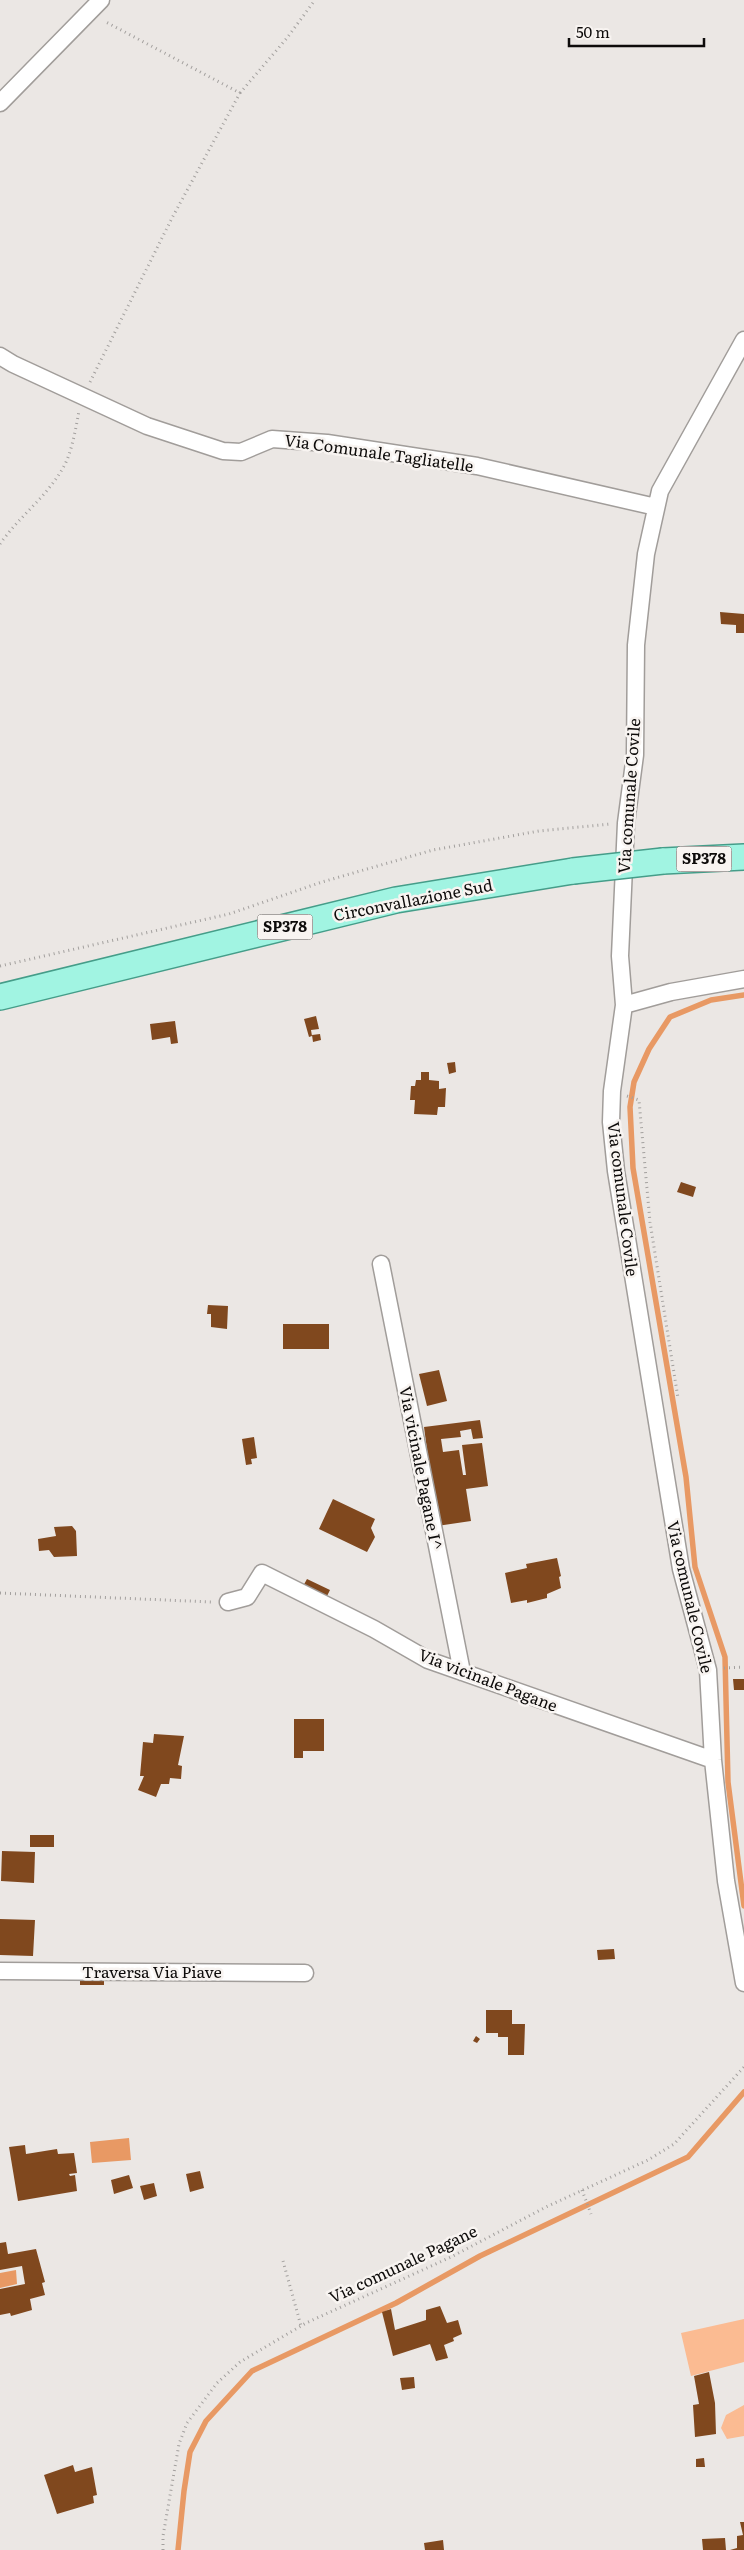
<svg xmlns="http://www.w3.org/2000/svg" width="744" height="2550" font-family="Literata,serif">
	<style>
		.green { fill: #fbbb92 }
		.water { fill: #e89964 }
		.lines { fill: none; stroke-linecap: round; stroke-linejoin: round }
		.stream { stroke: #e89964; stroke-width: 5.5 }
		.building { fill: #80481e }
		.street-casing { stroke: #a19d9a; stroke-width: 19 }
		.primary-casing { stroke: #459d89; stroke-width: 28 }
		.path { stroke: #a3a09e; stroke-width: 3; stroke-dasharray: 1 4; stroke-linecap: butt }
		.street { stroke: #fff; stroke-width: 16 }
		.primary { stroke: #a1f4e2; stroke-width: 25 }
		.primary-bridge-casing { stroke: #459d89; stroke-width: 28; stroke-linecap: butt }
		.primary-bridge { stroke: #a1f4e2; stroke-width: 25 }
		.labels { text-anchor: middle; stroke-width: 5; stroke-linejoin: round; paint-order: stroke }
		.shield { fill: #f8f4f1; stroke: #54514f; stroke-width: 1 }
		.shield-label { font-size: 15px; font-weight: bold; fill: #0d0b0a }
		.street-label { font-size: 16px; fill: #0d0b0a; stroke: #f8f4f1 }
	</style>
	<rect width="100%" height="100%" fill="#ebe7e4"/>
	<path class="green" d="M 744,2319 L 744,2362 L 691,2376 L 681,2333 Z
		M 744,2405 L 744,2436 L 727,2439 L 721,2428 L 726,2415 Z"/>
	<path class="water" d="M 129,2138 L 131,2160 L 92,2163 L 90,2142 Z
		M 16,2270 L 17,2284 L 0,2288 L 0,2273 Z"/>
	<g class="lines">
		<path class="stream" d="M 744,995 L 711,1000 L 670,1017 L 649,1049 L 634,1082 L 630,1107 L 633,1168 L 686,1477 L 695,1567 L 725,1657 L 728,1782 L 744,1906
			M 178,2550 L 184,2491 L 190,2452 L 206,2421 L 252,2371 L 396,2303 L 480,2256 L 688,2157 L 744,2092"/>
	</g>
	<path class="building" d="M 720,612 L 744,614 L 744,633 L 736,633 L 736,625 L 721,624 Z
		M 316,1016 L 319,1029 L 311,1030 L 312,1036 L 309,1037 L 304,1019 Z
		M 175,1021 L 178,1043 L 171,1044 L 170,1037 L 152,1040 L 150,1024 Z
		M 320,1034 L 321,1040 L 313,1042 L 312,1035 Z
		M 455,1062 L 456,1072 L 449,1074 L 447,1063 Z
		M 421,1072 L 429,1072 L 429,1080 L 439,1081 L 439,1089 L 446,1088 L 445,1107 L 438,1107 L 437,1115 L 414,1114 L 415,1100 L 410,1100 L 411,1086 L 415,1086 L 416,1080 L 421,1080 Z
		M 681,1182 L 696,1187 L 693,1197 L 677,1192 Z
		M 208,1305 L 228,1306 L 227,1329 L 211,1327 L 211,1314 L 207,1314 Z
		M 283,1324 L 329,1324 L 329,1349 L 283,1349 Z
		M 439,1370 L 447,1401 L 427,1406 L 419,1374 Z
		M 480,1420 L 483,1438 L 473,1439 L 471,1429 L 460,1431 L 461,1437 L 441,1439 L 443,1452 L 459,1450 L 463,1475 L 466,1475 L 462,1445 L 482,1443 L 488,1486 L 466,1489 L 471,1521 L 437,1526 L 424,1427 Z
		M 254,1437 L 257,1458 L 251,1459 L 252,1464 L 246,1465 L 242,1439 Z
		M 333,1499 L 375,1519 L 371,1528 L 375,1537 L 367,1552 L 319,1529 Z
		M 72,1526 L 76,1531 L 77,1556 L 54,1557 L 49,1550 L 39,1551 L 38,1539 L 56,1536 L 54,1527 Z
		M 557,1558 L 561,1576 L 559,1577 L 561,1588 L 547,1594 L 547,1598 L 527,1603 L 527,1600 L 511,1603 L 505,1573 L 527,1568 L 526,1564 Z
		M 307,1579 L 330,1590 L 325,1600 L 302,1588 Z
		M 733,1679 L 744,1679 L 744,1690 L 734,1690 Z
		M 294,1719 L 324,1719 L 324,1751 L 303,1751 L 303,1758 L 294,1758 Z
		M 154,1734 L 184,1736 L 178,1765 L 182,1766 L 181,1779 L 170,1778 L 169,1784 L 161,1784 L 156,1797 L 138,1790 L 144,1776 L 140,1776 L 143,1742 L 153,1743 Z
		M 30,1835 L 54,1835 L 54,1847 L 30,1847 Z
		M 2,1851 L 35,1852 L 34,1883 L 1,1881 Z
		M 0,1919 L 35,1920 L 33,1956 L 0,1955 Z
		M 614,1949 L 615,1959 L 598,1960 L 597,1950 Z
		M 80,1974 L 104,1974 L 104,1985 L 80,1985 Z
		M 486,2010 L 512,2010 L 512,2024 L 525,2024 L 524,2055 L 508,2055 L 508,2037 L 498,2037 L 498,2033 L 486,2033 Z
		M 476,2036 L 480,2039 L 477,2043 L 473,2041 Z
		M 25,2145 L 26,2154 L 57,2149 L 58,2154 L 74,2153 L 77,2173 L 69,2174 L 70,2176 L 75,2175 L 77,2191 L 18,2201 L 9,2147 Z
		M 200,2171 L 204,2188 L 190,2192 L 186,2174 Z
		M 129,2175 L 133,2188 L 114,2194 L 111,2180 Z
		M 154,2183 L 157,2196 L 144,2200 L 140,2186 Z
		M 6,2242 L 8,2254 L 36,2249 L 45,2282 L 42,2283 L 45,2295 L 30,2299 L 32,2310 L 11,2316 L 10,2313 L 0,2315 L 0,2289 L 25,2284 L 22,2266 L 0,2270 L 0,2243 Z
		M 440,2306 L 447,2323 L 458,2320 L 462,2334 L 453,2338 L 454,2341 L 444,2345 L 448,2358 L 436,2361 L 430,2344 L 393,2356 L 382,2312 L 391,2309 L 395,2330 L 426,2320 L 426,2310 Z
		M 709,2372 L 715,2403 L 716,2434 L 695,2437 L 693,2405 L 699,2404 L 694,2376 Z
		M 414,2377 L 415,2388 L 402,2390 L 400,2378 Z
		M 704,2458 L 705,2467 L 696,2467 L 696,2459 Z
		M 73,2465 L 75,2472 L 92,2467 L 97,2495 L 93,2496 L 94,2503 L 57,2514 L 44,2475 Z
		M 740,2522 L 744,2522 L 744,2550 L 730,2550 L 737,2548 L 737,2536 L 743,2535 Z
		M 725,2538 L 726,2550 L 703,2550 L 702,2539 Z
		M 443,2540 L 444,2550 L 425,2550 L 424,2543 Z"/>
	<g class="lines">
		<defs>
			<path id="street" d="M 0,103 L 101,0
				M 744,340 L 660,491 L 646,554 L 636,645 L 635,755 L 626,823 L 620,956 L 624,1005 L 612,1091 L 611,1122 L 616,1171 L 681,1569 L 708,1670 L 713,1760 L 726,1881 L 744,1983
				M 0,356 L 13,364 L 147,426 L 223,451 L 241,452 L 272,439 L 327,443 L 477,466 L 656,507
				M 624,1005 L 671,992 L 744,979
				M 381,1264 L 462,1672
				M 228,1602 L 247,1597 L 262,1573 L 374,1629 L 428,1660 L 713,1760
				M 0,1971 L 305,1973"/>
			<path id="primary" d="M 663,861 L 744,857
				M 0,997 L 396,900 L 573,871"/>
		</defs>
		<use href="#street" class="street-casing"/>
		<use href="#primary" class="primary-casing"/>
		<path class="path" d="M 240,93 L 287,38 L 315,0
			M 90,382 L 172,218 L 240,93 L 104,21
			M 0,544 C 20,515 52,493 67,460 C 73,445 76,427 79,411
			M 0,966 L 229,914 L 322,882 L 433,850 L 539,831 L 610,824
			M 627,1096 L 639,1100 L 650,1222 L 678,1398
			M 0,1593 L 212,1602
			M 724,1668 L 744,1667
			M 582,2190 L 591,2214
			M 283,2261 L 301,2326
			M 163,2550 L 163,2536 L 179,2444 L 187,2423 L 217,2383 L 240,2362 L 306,2323 L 451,2257 L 546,2207 L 648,2160 L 674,2144 L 744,2067"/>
		<use href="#street" class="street"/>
		<use href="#primary" class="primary"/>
		<defs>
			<path id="primary-bridge" d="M 573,871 L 663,861"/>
		</defs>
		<use href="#primary-bridge" class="primary-bridge-casing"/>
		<use href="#primary-bridge" class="primary-bridge"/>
	</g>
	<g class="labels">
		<g class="shield">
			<rect x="676.5" y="846.5" width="55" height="25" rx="4"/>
			<rect x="257.5" y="914.5" width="55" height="25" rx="4"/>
		</g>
		<g class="shield-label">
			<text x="704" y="864">SP378</text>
			<text x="285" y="932">SP378</text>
		</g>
		<g class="street-label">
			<text transform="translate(379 453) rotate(8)" y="6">Via Comunale Tagliatelle</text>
			<text transform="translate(629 796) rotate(-86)" y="6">Via comunale Covile</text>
			<text transform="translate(413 900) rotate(-11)" y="6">Circonvallazione Sud</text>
			<text transform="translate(623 1199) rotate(83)" y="6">Via comunale Covile</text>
			<text transform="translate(421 1468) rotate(79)" y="6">Via vicinale Pagane I^</text>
			<text transform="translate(690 1597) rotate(77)" y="6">Via comunale Covile</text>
			<text transform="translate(488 1680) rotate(21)" y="6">Via vicinale Pagane</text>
			<text x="152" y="1978">Traversa Via Piave</text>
			<text transform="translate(403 2264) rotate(-25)" y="6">Via comunale Pagane</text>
		</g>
	</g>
	<path d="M569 38v8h135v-8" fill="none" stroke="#0d0b0a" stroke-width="2.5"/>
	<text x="576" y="38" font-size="15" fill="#0d0b0a" stroke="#f8f4f1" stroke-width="4" paint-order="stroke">50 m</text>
</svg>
